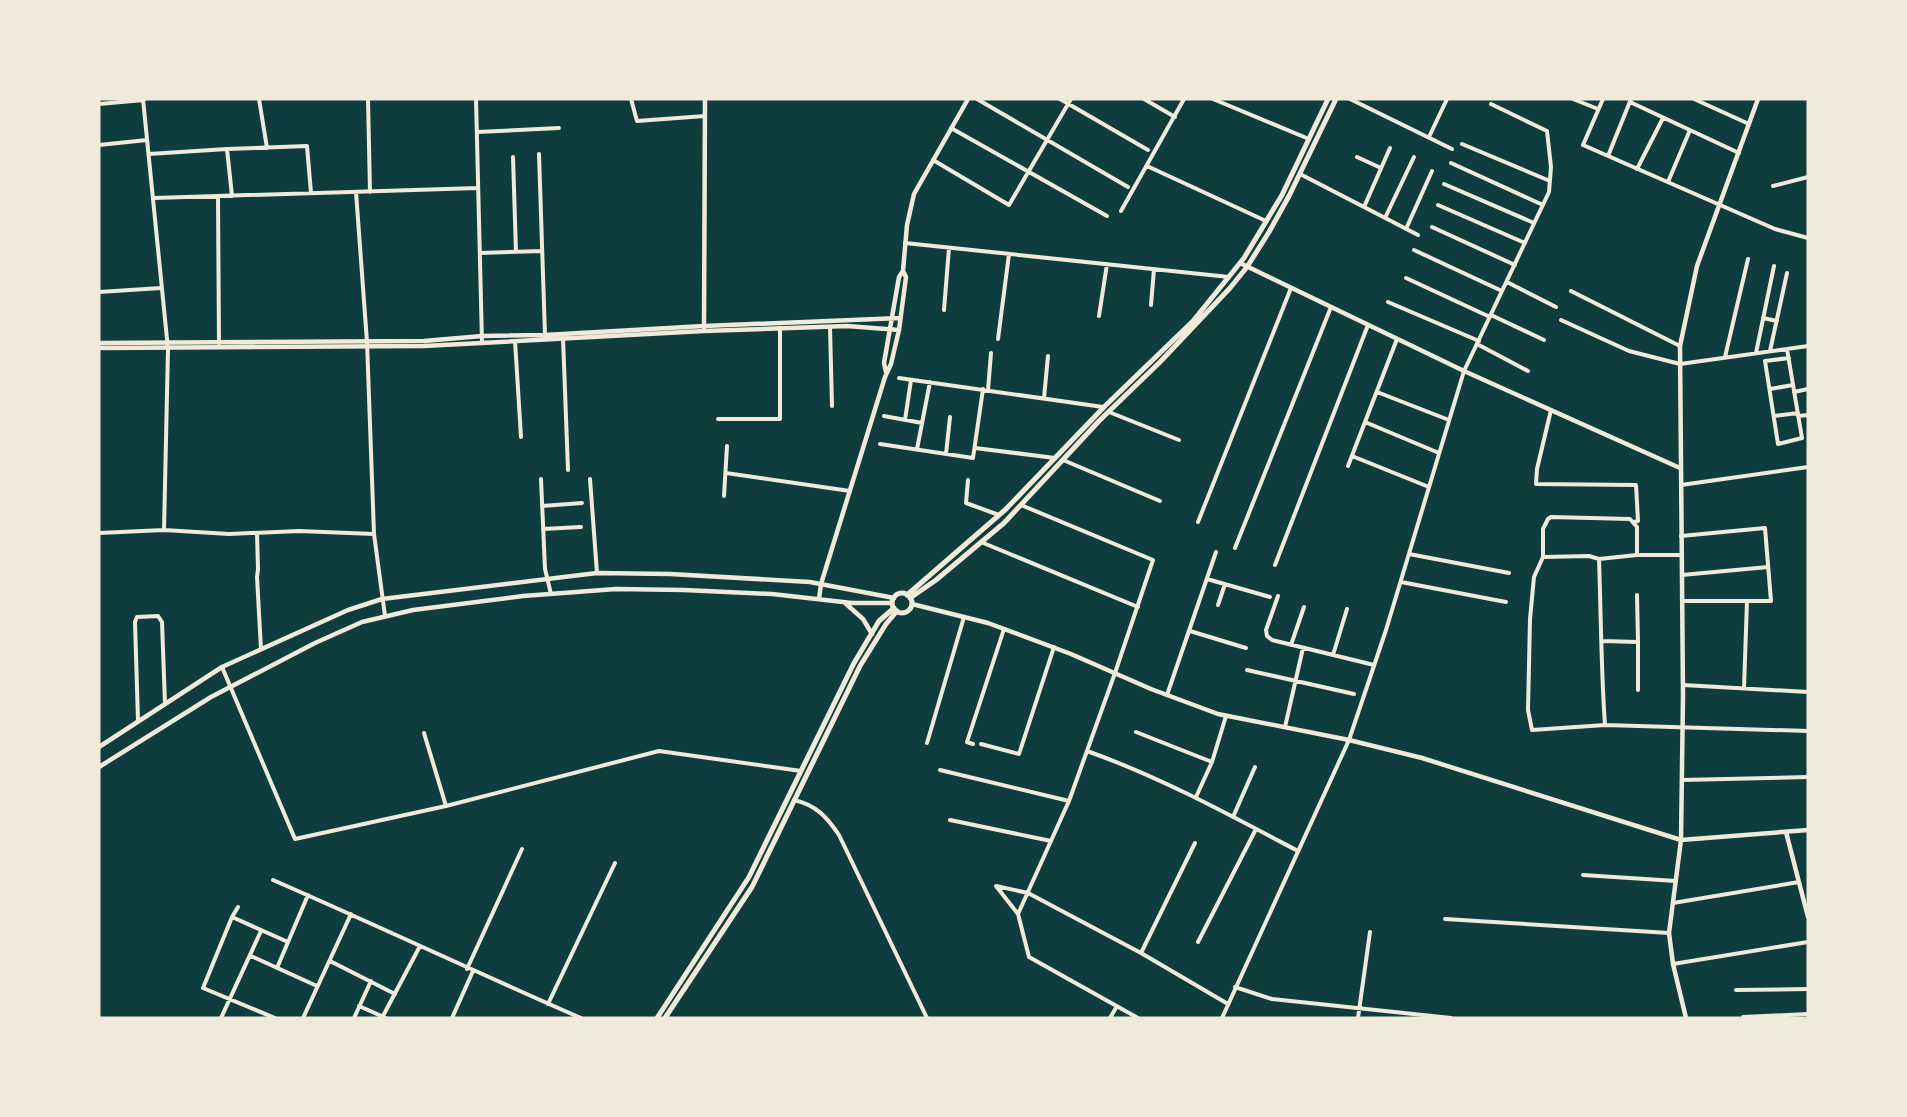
<svg xmlns="http://www.w3.org/2000/svg" width="1907" height="1117" font-family="'PT Sans',sans-serif">
	<style>
		.lines { fill: none; stroke-linecap: round; stroke-linejoin: round }
		.minor { stroke: #f1e9da; stroke-width: 4 }
		.tertiary { stroke: #f1e9da; stroke-width: 4.5 }
		.secondary { stroke: #f1e9da; stroke-width: 5 }
	</style>
	<rect width="100%" height="100%" fill="#0f3d3e"/>
	<g class="lines">
		<path class="minor" d="M 259,99 L 267,148
			M 368,99 L 370,192
			M 476,99 L 482,342
			M 631,99 L 637,121 L 705,116
			M 977,99 L 1128,187
			M 1060,99 L 1148,150
			M 1144,99 L 1175,117
			M 1213,99 L 1309,139
			M 1350,99 L 1452,149
			M 1573,99 L 1598,109
			M 1603,99 L 1583,145 L 1775,229 L 1808,238
			M 1694,99 L 1749,124
			M 1630,102 L 1739,153
			M 99,104 L 144,100
			M 951,128 L 1107,216
			M 477,132 L 559,128
			M 1429,137 L 1447,99
			M 1462,144 L 1550,181
			M 99,145 L 147,140
			M 1390,148 L 1364,207 L 1418,235
			M 227,149 L 307,146 L 311,193
			M 149,154 L 227,149 L 232,196
			M 539,154 L 545,335
			M 1608,156 L 1631,99
			M 513,157 L 516,252
			M 1357,157 L 1381,168
			M 933,160 L 1009,205 L 1071,99
			M 1451,163 L 1543,205
			M 1147,166 L 1266,221
			M 1637,169 L 1663,118
			M 1300,174 L 1364,207
			M 1668,182 L 1690,130
			M 1444,184 L 1534,223
			M 1773,186 L 1808,177
			M 356,192 L 367,342 L 374,534 L 385,616
			M 218,197 L 219,343
			M 154,198 L 478,188
			M 1438,205 L 1525,243
			M 1121,211 L 1184,99
			M 1385,218 L 1414,157
			M 1432,227 L 1515,265
			M 1406,229 L 1432,171
			M 905,243 L 1229,277
			M 1414,250 L 1502,291
			M 480,253 L 542,251
			M 1406,278 L 1490,317
			M 1507,282 L 1556,307
			M 1571,291 L 1680,346
			M 99,292 L 161,288
			M 1388,302 L 1479,341
			M 1151,305 L 1154,269
			M 944,310 L 949,248
			M 1491,315 L 1544,340
			M 1099,316 L 1107,264
			M 1763,318 L 1777,321
			M 1561,320 L 1629,351 L 1680,364 L 1808,346
			M 830,327 L 832,406
			M 563,338 L 568,470
			M 998,339 L 1009,254
			M 515,341 L 521,437
			M 1477,344 L 1528,371
			M 1787,349 L 1802,438 L 1778,444 L 1765,361 L 1789,358
			M 1770,351 L 1787,273
			M 1756,353 L 1774,266
			M 1725,357 L 1748,259
			M 899,378 L 1103,407
			M 1770,389 L 1793,385
			M 988,390 L 991,353
			M 1377,392 L 1449,420
			M 1794,392 L 1808,389
			M 1044,398 L 1048,356
			M 1551,410 L 1537,469 L 1536,484 L 1636,485 L 1638,521 L 1634,522
			M 1109,412 L 1179,440
			M 884,416 L 922,423
			M 1774,416 L 1798,413
			M 1798,416 L 1808,415
			M 718,419 L 780,419 L 780,328
			M 905,420 L 911,380
			M 1365,422 L 1439,453
			M 880,444 L 973,458 L 983,389
			M 975,448 L 1055,458
			M 917,449 L 930,382
			M 946,454 L 950,417
			M 1352,456 L 1429,487
			M 1063,460 L 1160,501
			M 1348,466 L 1397,339
			M 726,473 L 850,491
			M 541,479 L 545,569 L 551,594
			M 590,479 L 597,573
			M 968,480 L 966,503 L 999,515
			M 1681,485 L 1808,467
			M 724,496 L 727,446
			M 542,506 L 582,503
			M 1198,522 L 1291,288
			M 543,529 L 581,527
			M 164,530 L 229,534 L 299,531 L 374,534
			M 99,533 L 164,530 L 168,349 L 143,99
			M 257,533 L 258,569 L 257,577 L 261,649
			M 1681,536 L 1765,528 L 1771,601 L 1682,601
			M 981,542 L 1138,607
			M 1235,548 L 1331,307
			M 1409,554 L 1509,573
			M 1543,557 L 1589,556 L 1599,559 L 1637,555 L 1681,555
			M 1599,559 C 1601,614 1601,670 1605,725 L 1808,731
			M 1275,565 L 1368,325
			M 1682,575 L 1768,567
			M 1207,579 L 1270,597
			M 1401,582 L 1506,602
			M 1278,596 L 1266,630 L 1267,636 L 1272,640 L 1374,665
			M 1218,605 L 1225,584
			M 1190,631 L 1246,648
			M 1603,641 L 1638,642 L 1637,595
			M 1638,642 L 1638,690
			M 1291,645 L 1304,607
			M 1333,655 L 1347,609
			M 222,667 L 295,839 L 446,806 L 659,751 L 801,771
			M 1247,670 L 1354,694
			M 1683,685 L 1808,692
			M 1744,688 L 1747,601
			M 1167,695 L 1216,552
			M 138,721 L 135,622 L 137,617 L 158,616 L 162,622 L 165,704
			M 1605,725 L 1532,730 L 1528,710 L 1530,619 L 1534,577 L 1543,557 L 1543,529 L 1548,519 L 1551,517 L 1630,519 L 1637,527 L 1637,555
			M 1285,727 L 1303,648
			M 1136,732 L 1212,762
			M 424,733 L 446,806
			M 927,743 L 964,617
			M 973,744 L 967,742 L 1004,629
			M 981,744 L 1019,754 L 1054,647
			M 1087,751 C 1160,777 1228,814 1296,850
			M 940,770 L 1069,801
			M 1682,780 L 1808,777
			M 1196,797 L 1212,762 L 1226,716
			M 794,800 C 816,805 827,817 839,835 L 927,1018
			M 1233,817 L 1255,767
			M 950,820 L 1051,841
			M 1583,875 L 1676,881
			M 273,880 C 376,925 478,973 581,1018
			M 1673,903 L 1799,882
			M 238,907 L 232,917 L 203,988 L 275,1018
			M 1018,914 L 1069,801 L 1115,673 L 1153,560 L 1021,505
			M 232,917 L 288,942
			M 1445,919 L 1669,933
			M 1198,942 L 1256,829
			M 1141,953 L 1195,843
			M 251,956 L 317,986
			M 330,961 L 395,994
			M 1673,964 L 1808,942
			M 277,968 L 308,895
			M 467,969 L 522,849
			M 1235,987 L 1272,999 L 1451,1018
			M 1736,990 L 1808,989
			M 548,1004 L 615,863
			M 359,1006 L 386,1018
			M 383,1016 L 420,946
			M 1743,1017 L 1808,1014
			M 221,1018 L 261,931
			M 303,1018 L 351,914
			M 354,1018 L 371,981
			M 452,1018 L 473,971
			M 1110,1018 L 1117,1006
			M 1138,1018 L 1029,957 L 1018,914 L 996,886 L 1028,893 L 1141,953 L 1228,1004
			M 1222,1018 L 1349,740 L 1386,630 L 1464,371 L 1549,192 L 1551,167 L 1547,131 L 1491,104
			M 1358,1018 L 1370,932"/>
		<path class="tertiary" d="M 1240,263 L 1464,371 L 1680,468
			M 704,328 L 705,99
			M 99,343 L 424,341 L 482,336 L 545,335 L 704,326 L 900,318
			M 99,348 L 424,346 L 704,331 L 847,326 L 899,330
			M 886,372 L 884,363 L 899,277 L 903,271 L 907,225 L 914,194 L 968,99
			M 819,599 L 821,584 L 885,377 L 891,364 L 899,330 L 906,277 L 903,271
			M 845,603 L 863,619 L 872,634
			M 912,604 L 988,623 L 1071,654 L 1151,689 L 1218,714 L 1349,740 L 1422,758 L 1681,840 L 1808,830
			M 99,747 L 222,667 L 348,610 L 382,599 L 597,573 L 670,574 L 810,582 L 894,598
			M 99,767 L 211,697 L 315,643 L 362,622 L 413,610 L 523,596 L 616,589 L 684,590 L 772,594 L 852,603 L 892,603
			M 1786,832 L 1808,917
			M 1686,1018 L 1673,964 L 1669,933 L 1681,840 L 1683,696 L 1680,346 L 1697,266 L 1758,99"/>
		<path class="secondary" d="M892 603a10 10 0 1 1 20 0a10 10 0 1 1-20 0Z
			M 907,595 L 1006,509 L 1104,407 L 1193,321 L 1244,258 L 1282,195 L 1328,99
			M 910,598 L 936,580 L 1004,523 L 1099,421 L 1160,362 L 1230,288 L 1247,267 L 1269,232 L 1289,196 L 1336,99
			M 657,1018 L 749,877 L 854,663 L 879,621 L 894,608
			M 665,1018 L 752,887 L 860,666 L 886,624 L 897,611"/>
	</g>
	<rect width="1907" height="1117" fill="none" stroke="#f1e9da" stroke-width="201"/>
</svg>
